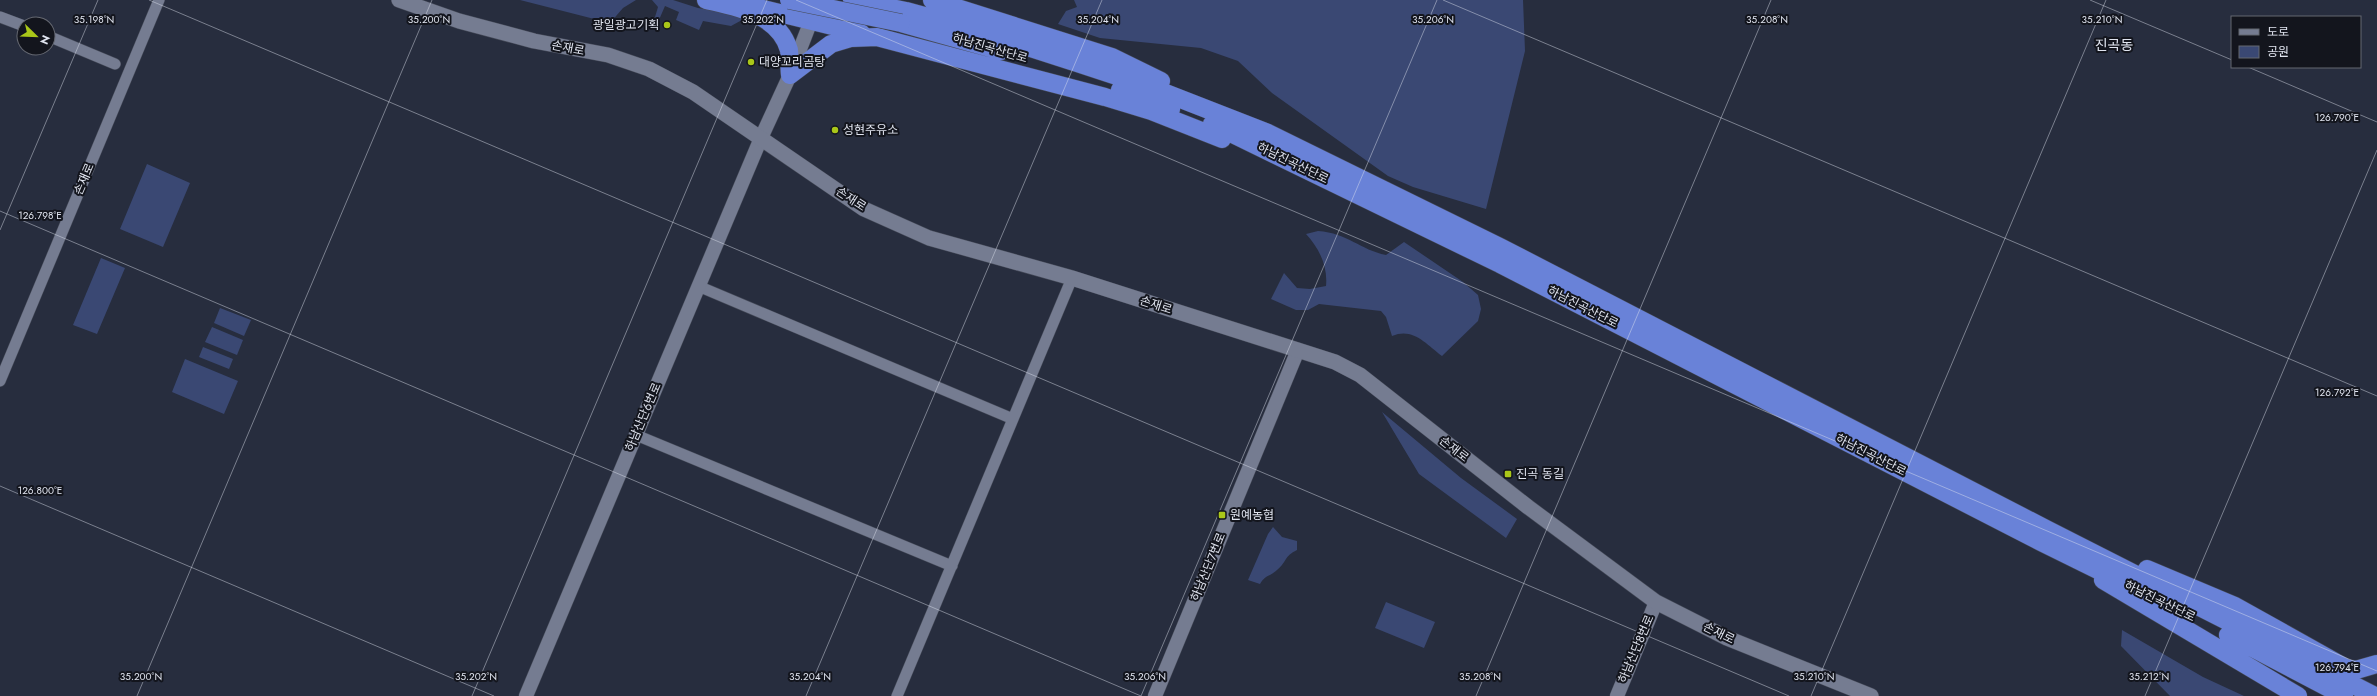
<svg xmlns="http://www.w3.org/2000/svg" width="2377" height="696" font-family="Jost,'Noto Sans KR',sans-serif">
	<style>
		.green { fill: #3a4873 }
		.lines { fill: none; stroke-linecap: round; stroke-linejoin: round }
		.minor-casing { stroke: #464b59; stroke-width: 12 }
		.tertiary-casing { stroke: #464b59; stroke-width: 15 }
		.secondary-casing { stroke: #464b59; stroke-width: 16 }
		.trunk-casing { stroke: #464b59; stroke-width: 19 }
		.minor { stroke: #757c91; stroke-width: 11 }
		.tertiary { stroke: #757c91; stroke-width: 14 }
		.secondary { stroke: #757c91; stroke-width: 15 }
		.trunk { stroke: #6982d8; stroke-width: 18 }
		.trunk-bridge-casing { stroke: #464b59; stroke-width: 19; stroke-linecap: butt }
		.trunk-bridge { stroke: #6982d8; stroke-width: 18 }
		.ticks { fill: none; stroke: #e0e4ef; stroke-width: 1; stroke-opacity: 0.45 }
		.poi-dot { fill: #aac719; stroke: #13151d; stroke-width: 1.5 }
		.labels { text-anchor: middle; stroke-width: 4; stroke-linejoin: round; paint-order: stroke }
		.poi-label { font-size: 12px; fill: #e0e4ef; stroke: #13151d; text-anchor: start }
		.street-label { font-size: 12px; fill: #e0e4ef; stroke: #13151d }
		.quarter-label { font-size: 14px; fill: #e0e4ef; stroke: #13151d }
		.ticks-label { font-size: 10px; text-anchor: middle; fill: #e0e4ef; stroke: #13151d; stroke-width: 4; stroke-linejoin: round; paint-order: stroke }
	</style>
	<rect width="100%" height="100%" fill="#272d3e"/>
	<path class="green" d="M 520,0 L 636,0 L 623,8 L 610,23 Z
		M 652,0 L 673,0 L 698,8 L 736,14 L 742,20 L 731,26 L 703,21 L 699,30 L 676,20 L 679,12 L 665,6 L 655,29 L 648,25 L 655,17 L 658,7 Z
		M 1074,0 L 1523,0 L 1525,51 L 1486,209 L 1413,187 L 1388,176 L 1272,93 L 1238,61 L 1201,48 L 1100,38 L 1058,24 L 1066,11 L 1077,7 Z
		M 147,164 L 190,183 L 163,247 L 120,229 Z
		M 1318,231 C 1348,233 1360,250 1386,255 L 1404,242 L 1463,282 L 1478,295 L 1481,309 L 1478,321 L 1442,356 C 1426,344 1413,327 1392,336 L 1386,317 L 1381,311 L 1319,304 L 1308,310 L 1296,310 L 1271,299 L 1284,273 L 1297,288 L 1310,289 L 1326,286 C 1328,266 1319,248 1306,234 Z
		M 101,258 L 125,268 L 97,334 L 73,325 Z
		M 220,308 L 251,320 L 244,336 L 214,323 Z
		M 212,327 L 243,340 L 237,355 L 205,342 Z
		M 203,347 L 233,359 L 229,369 L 199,357 Z
		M 185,359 L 238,381 L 224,414 L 172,392 Z
		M 1382,412 L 1461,478 L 1517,519 L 1506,538 L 1419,474 Z
		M 1273,527 L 1282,537 L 1297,541 L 1297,550 C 1284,556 1287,562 1277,570 C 1271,576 1265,575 1260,584 L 1248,580 L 1268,534 Z
		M 1386,602 L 1435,622 L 1424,648 L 1375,628 Z
		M 2122,630 L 2203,677 L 2244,696 L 2170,696 L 2121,646 Z"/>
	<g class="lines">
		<defs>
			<path id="minor" d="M 0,17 L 24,26
				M 48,36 L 115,64
				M 698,286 L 1013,419
				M 0,381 L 159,0
				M 636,435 L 952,566
				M 897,696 L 1072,278"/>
			<path id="tertiary" d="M 526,696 L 761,138 L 790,75 L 814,13
				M 1155,696 L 1298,350
				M 1617,696 L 1656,602"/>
			<path id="secondary" d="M 399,0 L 459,21 L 534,41 L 608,55 L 649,69 L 693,92 L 864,209 L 929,238 L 1072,278 L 1335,362 L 1360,375 L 1528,507 L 1656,602 L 1727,638 L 1871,696"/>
			<path id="trunk" d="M 706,0 C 736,7 779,14 789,50 C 790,58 789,68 790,75
				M 852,0 L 906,11 L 972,29 L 1077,63 L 1150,87 L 1268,133 L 1500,247 L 2048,530 L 2375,696
				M 932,0 L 1112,57 L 1161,81
				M 735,7 L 759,8 L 861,33
				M 901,23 L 1001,51
				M 790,75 L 831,44 L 851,38 L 877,37 L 1105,97 L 1151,111 L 1222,139
				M 1120,90 L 1171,109
				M 1212,124 L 1500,264 L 2041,542 L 2120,581
				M 2147,569 L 2235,606 L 2346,668 L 2356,670 L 2377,664
				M 2103,580 L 2298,696
				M 2228,635 L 2344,696"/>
		</defs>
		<use href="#minor" class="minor-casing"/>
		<use href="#tertiary" class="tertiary-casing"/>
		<use href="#secondary" class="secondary-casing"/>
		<use href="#trunk" class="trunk-casing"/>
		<use href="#minor" class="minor"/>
		<use href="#tertiary" class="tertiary"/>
		<use href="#secondary" class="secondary"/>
		<use href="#trunk" class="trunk"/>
		<defs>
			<path id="trunk-bridge" d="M 789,0 L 901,23"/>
		</defs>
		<use href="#trunk-bridge" class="trunk-bridge-casing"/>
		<use href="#trunk-bridge" class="trunk-bridge"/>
	</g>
	<path class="ticks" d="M 149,0 L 1789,696M 796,0 L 2377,671M 1443,0 L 2377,396M 2090,0 L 2232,60M 2248,67 L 2377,122M 0,211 L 1141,696M 0,230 L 98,0M 0,486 L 494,696M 137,696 L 432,0M 472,696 L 767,0M 806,696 L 1102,0M 1141,696 L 1437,0M 1476,696 L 1771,0M 1811,696 L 2106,0M 2145,696 L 2377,150"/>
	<g class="poi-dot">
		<circle cx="667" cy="25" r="4"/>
		<circle cx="751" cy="62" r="4"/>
		<circle cx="835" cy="130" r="4"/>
		<rect x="1504" y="470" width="8" height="8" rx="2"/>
		<rect x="1218" y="511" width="8" height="8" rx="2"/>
	</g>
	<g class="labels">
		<g class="poi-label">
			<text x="659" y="29" text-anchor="end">광일광고기획</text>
			<text x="759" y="66">대양꼬리곰탕</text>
			<text x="843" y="134">성현주유소</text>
			<text x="1516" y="478">진곡 동길</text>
			<text x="1230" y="519">원예농협</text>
		</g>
		<g class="street-label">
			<text transform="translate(568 48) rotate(11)" y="4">손재로</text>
			<text transform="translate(990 48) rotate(16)" y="4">하남진곡산단로</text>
			<text transform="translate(1293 163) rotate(26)" y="4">하남진곡산단로</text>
			<text transform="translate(84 179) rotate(-67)" y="4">손재로</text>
			<text transform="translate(851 199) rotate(33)" y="4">손재로</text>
			<text transform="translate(1156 305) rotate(18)" y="4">손재로</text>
			<text transform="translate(1583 307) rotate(27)" y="4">하남진곡산단로</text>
			<text transform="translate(643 417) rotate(-67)" y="4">하남산단6번로</text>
			<text transform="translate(1454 449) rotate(38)" y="4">손재로</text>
			<text transform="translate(1871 455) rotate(27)" y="4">하남진곡산단로</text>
			<text transform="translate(1208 567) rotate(-68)" y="4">하남산단7번로</text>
			<text transform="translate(2160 601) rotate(26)" y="4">하남진곡산단로</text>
			<text transform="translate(1719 633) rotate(26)" y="4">손재로</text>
			<text transform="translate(1636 649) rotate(-67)" y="4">하남산단8번로</text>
		</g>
		<g class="quarter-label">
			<text x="2114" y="50">진곡동</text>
		</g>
	</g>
	<g class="ticks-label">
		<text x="94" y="23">35.198°N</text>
		<text x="429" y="23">35.200°N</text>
		<text x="763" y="23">35.202°N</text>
		<text x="1098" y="23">35.204°N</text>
		<text x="1433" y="23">35.206°N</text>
		<text x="1767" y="23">35.208°N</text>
		<text x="2102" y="23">35.210°N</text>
		<text x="2337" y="121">126.790°E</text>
		<text x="40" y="219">126.798°E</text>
		<text x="2337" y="396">126.792°E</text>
		<text x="40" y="494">126.800°E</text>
		<text x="2337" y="671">126.794°E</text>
		<text x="141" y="680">35.200°N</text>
		<text x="476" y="680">35.202°N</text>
		<text x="810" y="680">35.204°N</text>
		<text x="1145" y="680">35.206°N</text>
		<text x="1480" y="680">35.208°N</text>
		<text x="1814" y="680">35.210°N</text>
		<text x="2149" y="680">35.212°N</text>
	</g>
	<rect x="2231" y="16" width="130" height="52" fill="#13151d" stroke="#656871"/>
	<rect x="2239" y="29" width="20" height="6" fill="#757c91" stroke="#656871"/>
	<text x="2267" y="36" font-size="12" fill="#e0e4ef">도로</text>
	<rect x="2239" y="46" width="20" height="12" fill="#3a4873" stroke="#656871"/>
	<text x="2267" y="56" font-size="12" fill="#e0e4ef">공원</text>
	<g transform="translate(36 36) rotate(113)"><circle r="19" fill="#13151d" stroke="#656871"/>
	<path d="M0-3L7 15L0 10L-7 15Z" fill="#aac719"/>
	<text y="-6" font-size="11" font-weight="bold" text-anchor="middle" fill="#e0e4ef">N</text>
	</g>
</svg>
